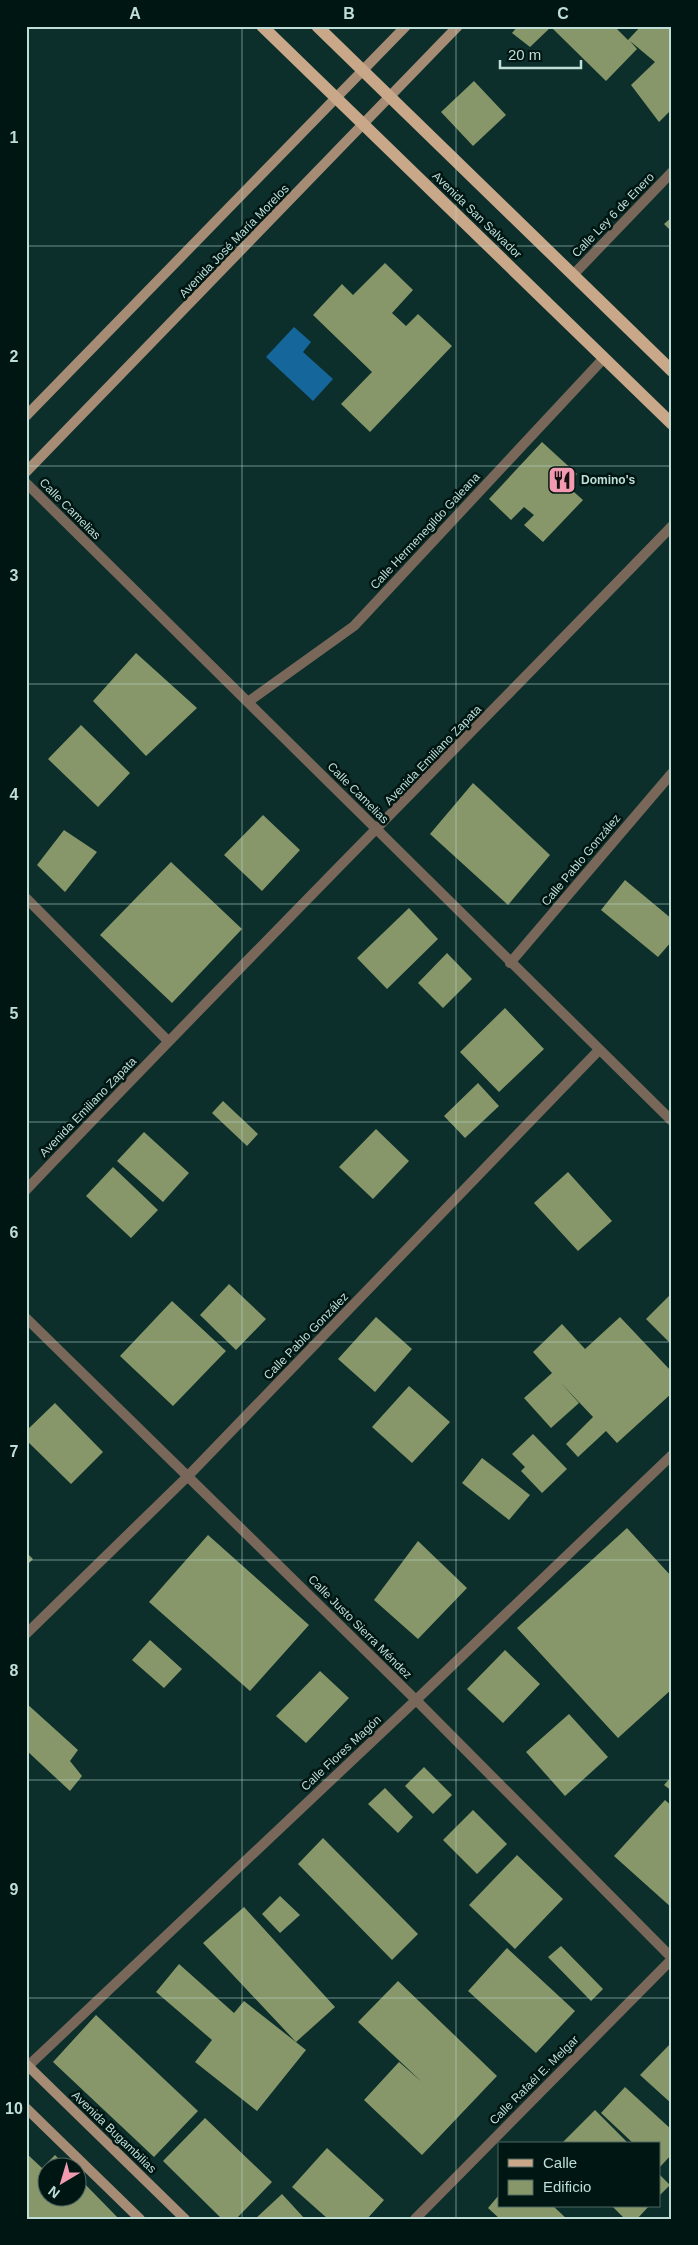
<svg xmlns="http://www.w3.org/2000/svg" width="698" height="2245" font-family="Helvetica,sans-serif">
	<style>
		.water { fill: #15669a }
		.building { fill: #879769 }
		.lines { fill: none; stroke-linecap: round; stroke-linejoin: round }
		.street { stroke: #79685a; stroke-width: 10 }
		.secondary { stroke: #a68c75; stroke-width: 10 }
		.primary { stroke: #c9a789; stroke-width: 12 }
		.grid { fill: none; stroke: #bfded8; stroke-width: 1; stroke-opacity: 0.55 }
		.labels { text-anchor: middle; stroke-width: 5; stroke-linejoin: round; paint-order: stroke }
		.street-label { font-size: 12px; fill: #bfded8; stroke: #001613 }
		.poi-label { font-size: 12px; font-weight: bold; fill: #bfded8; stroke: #001613; text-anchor: start }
		.neatline { fill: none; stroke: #bfded8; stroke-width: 2 }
		.grid-label { font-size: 16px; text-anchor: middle; font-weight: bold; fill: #bfded8 }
	</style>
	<rect width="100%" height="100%" fill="#0d2f2b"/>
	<path class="water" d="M 294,327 L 311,342 L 303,352 L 333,379 L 313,401 L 266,357 Z"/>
	<path class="building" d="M 518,26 L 614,26 L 628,40 L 641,26 L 672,26 L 672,109 L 659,122 L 631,85 L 655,62 L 630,41 L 637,49 L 606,81 L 551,27 L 530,47 L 512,33 Z
		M 474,81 L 506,115 L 473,146 L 441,112 Z
		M 672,217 L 672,232 L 664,224 Z
		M 385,263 L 413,290 L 392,313 L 406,326 L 418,314 L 452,346 L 370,432 L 341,404 L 372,372 L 313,315 L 342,284 L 353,295 Z
		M 542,442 L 577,474 L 566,485 L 583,500 L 543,542 L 524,525 L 534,515 L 524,507 L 511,520 L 489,499 Z
		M 136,653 L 197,708 L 146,756 L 93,701 Z
		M 81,725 L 130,773 L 98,807 L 48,759 Z
		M 473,783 L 550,855 L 508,905 L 430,834 Z
		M 263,815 L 300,850 L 262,891 L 224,855 Z
		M 64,830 L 97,852 L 65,892 L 37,865 Z
		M 171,862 L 242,929 L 172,1003 L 100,935 Z
		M 625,880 L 672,919 L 672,941 L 658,957 L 601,910 Z
		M 409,908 L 438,939 L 387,989 L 357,958 Z
		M 447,953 L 472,979 L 443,1008 L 418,983 Z
		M 505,1008 L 544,1049 L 499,1092 L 460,1052 Z
		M 478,1083 L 499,1106 L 465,1138 L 444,1116 Z
		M 223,1101 L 258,1134 L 247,1146 L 212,1113 Z
		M 376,1129 L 409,1161 L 373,1199 L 339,1167 Z
		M 144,1132 L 189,1173 L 163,1202 L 117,1161 Z
		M 113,1167 L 158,1210 L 131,1238 L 86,1196 Z
		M 568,1172 L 612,1221 L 578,1251 L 534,1203 Z
		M 229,1284 L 266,1319 L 236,1350 L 200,1315 Z
		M 670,1295 L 672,1296 L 672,1345 L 646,1319 Z
		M 172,1301 L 226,1351 L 173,1406 L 120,1356 Z
		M 376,1317 L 412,1349 L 375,1392 L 338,1359 Z
		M 620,1317 L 672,1372 L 672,1393 L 617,1443 L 606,1431 L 578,1457 L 566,1444 L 593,1417 L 560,1382 L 579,1403 L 551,1428 L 524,1398 L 552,1373 L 533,1352 L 562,1324 L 585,1349 Z
		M 409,1386 L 450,1422 L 412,1463 L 372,1427 Z
		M 55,1403 L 103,1452 L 71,1484 L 26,1440 L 26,1431 Z
		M 533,1434 L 567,1469 L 542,1493 L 521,1471 L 525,1467 L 512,1454 Z
		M 482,1458 L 530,1495 L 509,1520 L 462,1483 Z
		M 627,1528 L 672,1577 L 672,1689 L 618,1738 L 517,1628 Z
		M 208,1535 L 309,1625 L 250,1691 L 149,1602 Z
		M 418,1541 L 467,1588 L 418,1639 L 374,1600 Z
		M 26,1552 L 33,1559 L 26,1566 Z
		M 150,1640 L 182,1669 L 164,1688 L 132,1660 Z
		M 505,1650 L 540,1684 L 503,1723 L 467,1689 Z
		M 320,1671 L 349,1698 L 306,1743 L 276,1716 Z
		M 26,1703 L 78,1750 L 70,1761 L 82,1776 L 70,1791 L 26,1750 Z
		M 569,1714 L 608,1757 L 565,1796 L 526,1752 Z
		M 424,1767 L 452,1795 L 433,1814 L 405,1786 Z
		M 672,1776 L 672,1791 L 664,1785 Z
		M 385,1788 L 413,1817 L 398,1833 L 368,1804 Z
		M 665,1800 L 672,1806 L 672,1908 L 614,1856 Z
		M 473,1810 L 507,1844 L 477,1874 L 443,1840 Z
		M 323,1838 L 418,1934 L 392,1960 L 298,1864 Z
		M 517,1855 L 563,1899 L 515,1949 L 469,1905 Z
		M 280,1896 L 300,1915 L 280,1933 L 262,1914 Z
		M 244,1907 L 335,2007 L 296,2042 L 203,1943 Z
		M 561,1946 L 603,1989 L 591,2001 L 548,1957 Z
		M 507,1948 L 575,2011 L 536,2053 L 468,1991 Z
		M 179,1964 L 234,2013 L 244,2001 L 306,2050 L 257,2111 L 195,2062 L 212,2040 L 156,1992 Z
		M 398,1981 L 497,2076 L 422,2155 L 364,2100 L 399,2062 L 422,2082 L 358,2022 Z
		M 96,2015 L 198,2111 L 154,2157 L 53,2062 Z
		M 672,2042 L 672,2104 L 640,2075 Z
		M 625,2087 L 672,2130 L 672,2154 L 659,2168 L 659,2144 L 634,2144 L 601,2113 Z
		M 595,2110 L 629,2144 L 561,2144 Z
		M 205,2118 L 272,2182 L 236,2219 L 222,2219 L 163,2161 Z
		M 327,2148 L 384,2200 L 367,2219 L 328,2219 L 292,2187 Z
		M 26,2153 L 42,2168 L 55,2155 L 68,2168 L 48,2168 L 48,2198 L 78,2198 L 78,2177 L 119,2219 L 26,2219 Z
		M 659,2174 L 670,2185 L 659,2196 Z
		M 282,2194 L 305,2219 L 255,2219 Z
		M 499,2195 L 499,2206 L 553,2206 L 567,2219 L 500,2219 L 488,2208 Z
		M 612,2206 L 649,2206 L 637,2219 L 625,2219 Z"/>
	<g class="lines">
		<path class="street" d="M 573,275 L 672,172
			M 26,483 L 672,1121
			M 248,702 L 354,626 L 604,358
			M 26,898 L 168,1041
			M 510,963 L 672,773
			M 26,1190 C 239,966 457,748 672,526
			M 26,1318 L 416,1700 L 672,1958
			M 26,1634 L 188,1476 L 599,1050
			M 26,2068 L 416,1700 L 672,1455
			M 415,2219 L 672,1959"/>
		<path class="secondary" d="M 26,416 L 406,26
			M 26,472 L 458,26
			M 26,2064 L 185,2219
			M 26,2108 L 140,2219"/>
		<path class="primary" d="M 262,26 L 672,424
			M 317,26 L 672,371"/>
	</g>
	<path class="grid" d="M 242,26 L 242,2219M 456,26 L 456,2219M 26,246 L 672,246M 26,466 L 672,466M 26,684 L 672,684M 26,904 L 672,904M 26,1122 L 672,1122M 26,1342 L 672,1342M 26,1560 L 672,1560M 26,1780 L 672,1780M 26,1998 L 672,1998"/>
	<defs>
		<symbol id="restaurant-square" viewBox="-11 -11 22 22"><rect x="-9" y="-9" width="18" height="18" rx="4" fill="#f29aaf" stroke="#001613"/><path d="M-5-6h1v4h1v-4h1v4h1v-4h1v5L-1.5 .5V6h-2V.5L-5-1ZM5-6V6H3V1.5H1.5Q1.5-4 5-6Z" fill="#111"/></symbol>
	</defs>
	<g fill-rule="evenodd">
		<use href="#restaurant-square" x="546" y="464" width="32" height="32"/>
	</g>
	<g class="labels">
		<g class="street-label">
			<text transform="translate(477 215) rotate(44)" y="4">Avenida San Salvador</text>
			<text transform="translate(613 215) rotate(-46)" y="4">Calle Ley 6 de Enero</text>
			<text transform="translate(234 241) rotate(-46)" y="4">Avenida José María Morelos</text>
			<text transform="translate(70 509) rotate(45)" y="4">Calle Camelias</text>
			<text transform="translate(425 531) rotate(-47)" y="4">Calle Hermenegildo Galeana</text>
			<text transform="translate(433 755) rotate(-46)" y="4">Avenida Emiliano Zapata</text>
			<text transform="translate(358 793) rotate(45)" y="4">Calle Camelias</text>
			<text transform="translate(581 860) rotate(-50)" y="4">Calle Pablo González</text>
			<text transform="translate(88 1107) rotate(-46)" y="4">Avenida Emiliano Zapata</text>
			<text transform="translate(306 1336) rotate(-46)" y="4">Calle Pablo González</text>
			<text transform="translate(360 1627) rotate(45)" y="4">Calle Justo Sierra Méndez</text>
			<text transform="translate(341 1753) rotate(-43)" y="4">Calle Flores Magón</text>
			<text transform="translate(534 2080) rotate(-45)" y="4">Calle Rafaél E. Melgar</text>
			<text transform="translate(114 2132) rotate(44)" y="4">Avenida Bugambilias</text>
		</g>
		<g class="poi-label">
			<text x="581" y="484">Domino's</text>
		</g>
	</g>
	<rect width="698" height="2245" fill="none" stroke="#001613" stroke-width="55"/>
	<rect x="498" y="2142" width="162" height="65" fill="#001613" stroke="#4c6662"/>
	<rect x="508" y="2159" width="25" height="8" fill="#c9a789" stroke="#4c6662"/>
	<text x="543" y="2168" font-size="15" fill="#bfded8">Calle</text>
	<rect x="508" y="2180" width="25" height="15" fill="#879769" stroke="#4c6662"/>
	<text x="543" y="2192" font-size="15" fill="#bfded8">Edificio</text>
	<g transform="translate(62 2182) rotate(218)"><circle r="24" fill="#001613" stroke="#4c6662"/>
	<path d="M0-4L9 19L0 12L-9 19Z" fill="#f29aaf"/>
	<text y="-8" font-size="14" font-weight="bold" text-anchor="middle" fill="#bfded8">N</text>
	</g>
	<path d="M500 60v8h81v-8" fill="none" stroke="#bfded8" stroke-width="2.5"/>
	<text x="508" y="60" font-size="15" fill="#bfded8" stroke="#001613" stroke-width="4" paint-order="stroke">20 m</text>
	<rect x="28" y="28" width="642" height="2190" class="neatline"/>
	<g class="grid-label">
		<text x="135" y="19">A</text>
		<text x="349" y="19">B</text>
		<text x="563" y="19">C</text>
		<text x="14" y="143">1</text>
		<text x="14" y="362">2</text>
		<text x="14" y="581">3</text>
		<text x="14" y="800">4</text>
		<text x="14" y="1019">5</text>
		<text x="14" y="1238">6</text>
		<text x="14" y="1457">7</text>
		<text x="14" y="1676">8</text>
		<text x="14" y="1895">9</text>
		<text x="14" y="2114">10</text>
	</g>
</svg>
